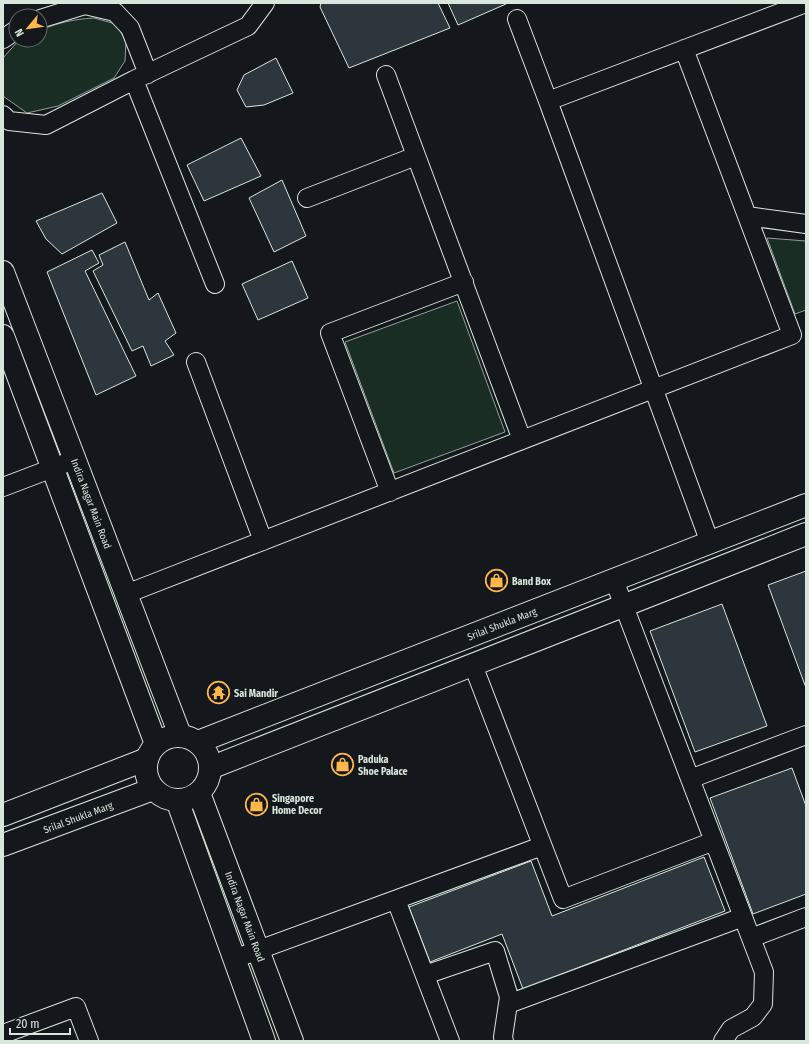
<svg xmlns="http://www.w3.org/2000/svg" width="809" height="1044" font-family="'Fira Sans Condensed',sans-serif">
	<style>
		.green { fill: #1a2d24; stroke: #939e99 }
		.building { fill: #2c363c; stroke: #d8e6dc }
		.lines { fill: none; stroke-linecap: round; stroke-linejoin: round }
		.street-casing { stroke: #d8e6dc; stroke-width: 20 }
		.secondary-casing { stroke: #d8e6dc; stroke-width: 24 }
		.street { stroke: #14181c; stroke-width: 18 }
		.secondary { stroke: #14181c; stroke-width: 22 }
		.labels { text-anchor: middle; stroke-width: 3; stroke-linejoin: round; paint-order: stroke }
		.street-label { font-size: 10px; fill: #d8e6dc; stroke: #14181c }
		.poi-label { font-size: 10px; font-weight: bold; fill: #d8e6dc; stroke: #14181c; text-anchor: start }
	</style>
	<rect width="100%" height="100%" fill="#14181c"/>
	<path class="green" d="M 94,18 L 116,24 L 126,41 L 125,61 L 114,78 L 58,106 L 27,113 L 3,96 L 3,58 L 19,40 L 40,40 L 40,30 C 58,23 74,19 94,18 Z
		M 767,238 L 806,241 L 806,310 L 795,314 Z
		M 457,301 L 505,432 L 394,473 L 345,342 Z"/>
	<path class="building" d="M 321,3 L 438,3 L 450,28 L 349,68 L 320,7 Z
		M 448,3 L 505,3 L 506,4 L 458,25 Z
		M 276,58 L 293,93 L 264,105 L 246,107 L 237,90 L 244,75 Z
		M 241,138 L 261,176 L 204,201 L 187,165 Z
		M 282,180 L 306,236 L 274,252 L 249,198 Z
		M 102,193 L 117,223 L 62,254 L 46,239 L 36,221 Z
		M 125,242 L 149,300 L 158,293 L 176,333 L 165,341 L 174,355 L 151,366 L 143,346 L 132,351 L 93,271 L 103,265 L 99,255 Z
		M 92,250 L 99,263 L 85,271 L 136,376 L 96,395 L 47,272 Z
		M 292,261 L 308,298 L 258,320 L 242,284 Z
		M 806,571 L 806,688 L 768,585 Z
		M 722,604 L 767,726 L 695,752 L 650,631 Z
		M 792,768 L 806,806 L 806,894 L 753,914 L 710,798 Z
		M 704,857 L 725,911 L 523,989 L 502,934 L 430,962 L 409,907 L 531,861 L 552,916 Z"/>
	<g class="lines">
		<defs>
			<path id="street" d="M 40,19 L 85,5 L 115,12 L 130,28 L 148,74
				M 517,19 L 548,101
				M 3,39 L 16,30
				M 386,75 L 522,440
				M 134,80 L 215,284
				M 3,115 L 9,121 L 46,125 L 134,80 L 248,26 L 265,3
				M 307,198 L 416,156
				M 747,216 L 806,224
				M 196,362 L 263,541
				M 3,487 L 66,463
				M 390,492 L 330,333 L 464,282
				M 710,543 L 548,101 L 806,3
				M 614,580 L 764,972 L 763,1004 L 753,1017 L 731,1029 L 723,1041
				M 126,594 L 792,335 L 684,49
				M 473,665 L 563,899 L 714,841
				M 690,779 L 806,735
				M 396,900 L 450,1041
				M 751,938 L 806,917
				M 234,959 L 542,846
				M 425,975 L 495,951 L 509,997 L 503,1037 L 504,1041
				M 508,1004 L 743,917
				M 3,1034 L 76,1007 L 89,1041"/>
			<g id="secondary">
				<path id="s1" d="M 3,272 L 180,735"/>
				<path d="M 3,336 L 156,744"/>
				<circle cx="178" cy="768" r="32"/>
				<path id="s2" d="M 198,742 L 806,505"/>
				<path d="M 210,768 L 806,534"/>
				<path id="s3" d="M 199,793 L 292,1041"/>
				<path d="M 177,800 L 264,1041"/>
				<path d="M 3,815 L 147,759"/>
				<path id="s4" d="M 3,845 L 153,789"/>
			</g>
		</defs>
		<use href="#street" class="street-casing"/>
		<use href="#secondary" class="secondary-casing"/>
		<use href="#street" class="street"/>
		<use href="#secondary" class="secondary"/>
	</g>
	<defs>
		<symbol id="shop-ring" viewBox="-11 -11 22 22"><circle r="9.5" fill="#14181c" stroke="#ffb74d" stroke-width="1.5"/><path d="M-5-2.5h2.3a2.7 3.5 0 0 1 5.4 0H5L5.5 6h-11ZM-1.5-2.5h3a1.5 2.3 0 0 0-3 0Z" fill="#ffb74d"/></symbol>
		<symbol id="temple-ring" viewBox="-11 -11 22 22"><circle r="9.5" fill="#14181c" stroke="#ffb74d" stroke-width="1.5"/><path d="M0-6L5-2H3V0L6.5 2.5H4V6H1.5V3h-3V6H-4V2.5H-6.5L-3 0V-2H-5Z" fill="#ffb74d"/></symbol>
	</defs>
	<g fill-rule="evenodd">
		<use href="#shop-ring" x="484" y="568" width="25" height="25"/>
		<use href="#temple-ring" x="206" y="680" width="25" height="25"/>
		<use href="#shop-ring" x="330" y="752" width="25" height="25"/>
		<use href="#shop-ring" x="244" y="792" width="25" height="25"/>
	</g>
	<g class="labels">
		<g class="street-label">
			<text dy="4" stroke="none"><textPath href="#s1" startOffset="248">Indira Nagar Main Road</textPath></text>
			<text dy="4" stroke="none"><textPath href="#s2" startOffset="326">Srilal Shukla Marg</textPath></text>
			<text dy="4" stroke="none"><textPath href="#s4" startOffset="80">Srilal Shukla Marg</textPath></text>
			<text dy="4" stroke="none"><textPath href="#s3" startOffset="132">Indira Nagar Main Road</textPath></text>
		</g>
		<g class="poi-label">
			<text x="512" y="585">Band Box</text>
			<text x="234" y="697">Sai Mandir</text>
			<text x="358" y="763">Paduka<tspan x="358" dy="12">Shoe Palace</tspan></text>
			<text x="272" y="802">Singapore<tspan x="272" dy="12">Home Decor</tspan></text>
		</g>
	</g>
	<rect width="809" height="1044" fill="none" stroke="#d8e6dc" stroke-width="8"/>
	<g transform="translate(28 28) rotate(241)"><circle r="19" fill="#14181c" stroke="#626a69"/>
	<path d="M0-3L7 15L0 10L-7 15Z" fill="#ffb74d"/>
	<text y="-6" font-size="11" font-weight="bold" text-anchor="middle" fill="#d8e6dc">N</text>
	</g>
	<path d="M10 1028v6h60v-6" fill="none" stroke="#d8e6dc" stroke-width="2"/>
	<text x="16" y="1028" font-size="12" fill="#d8e6dc" stroke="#14181c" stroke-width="3" paint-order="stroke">20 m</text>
</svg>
